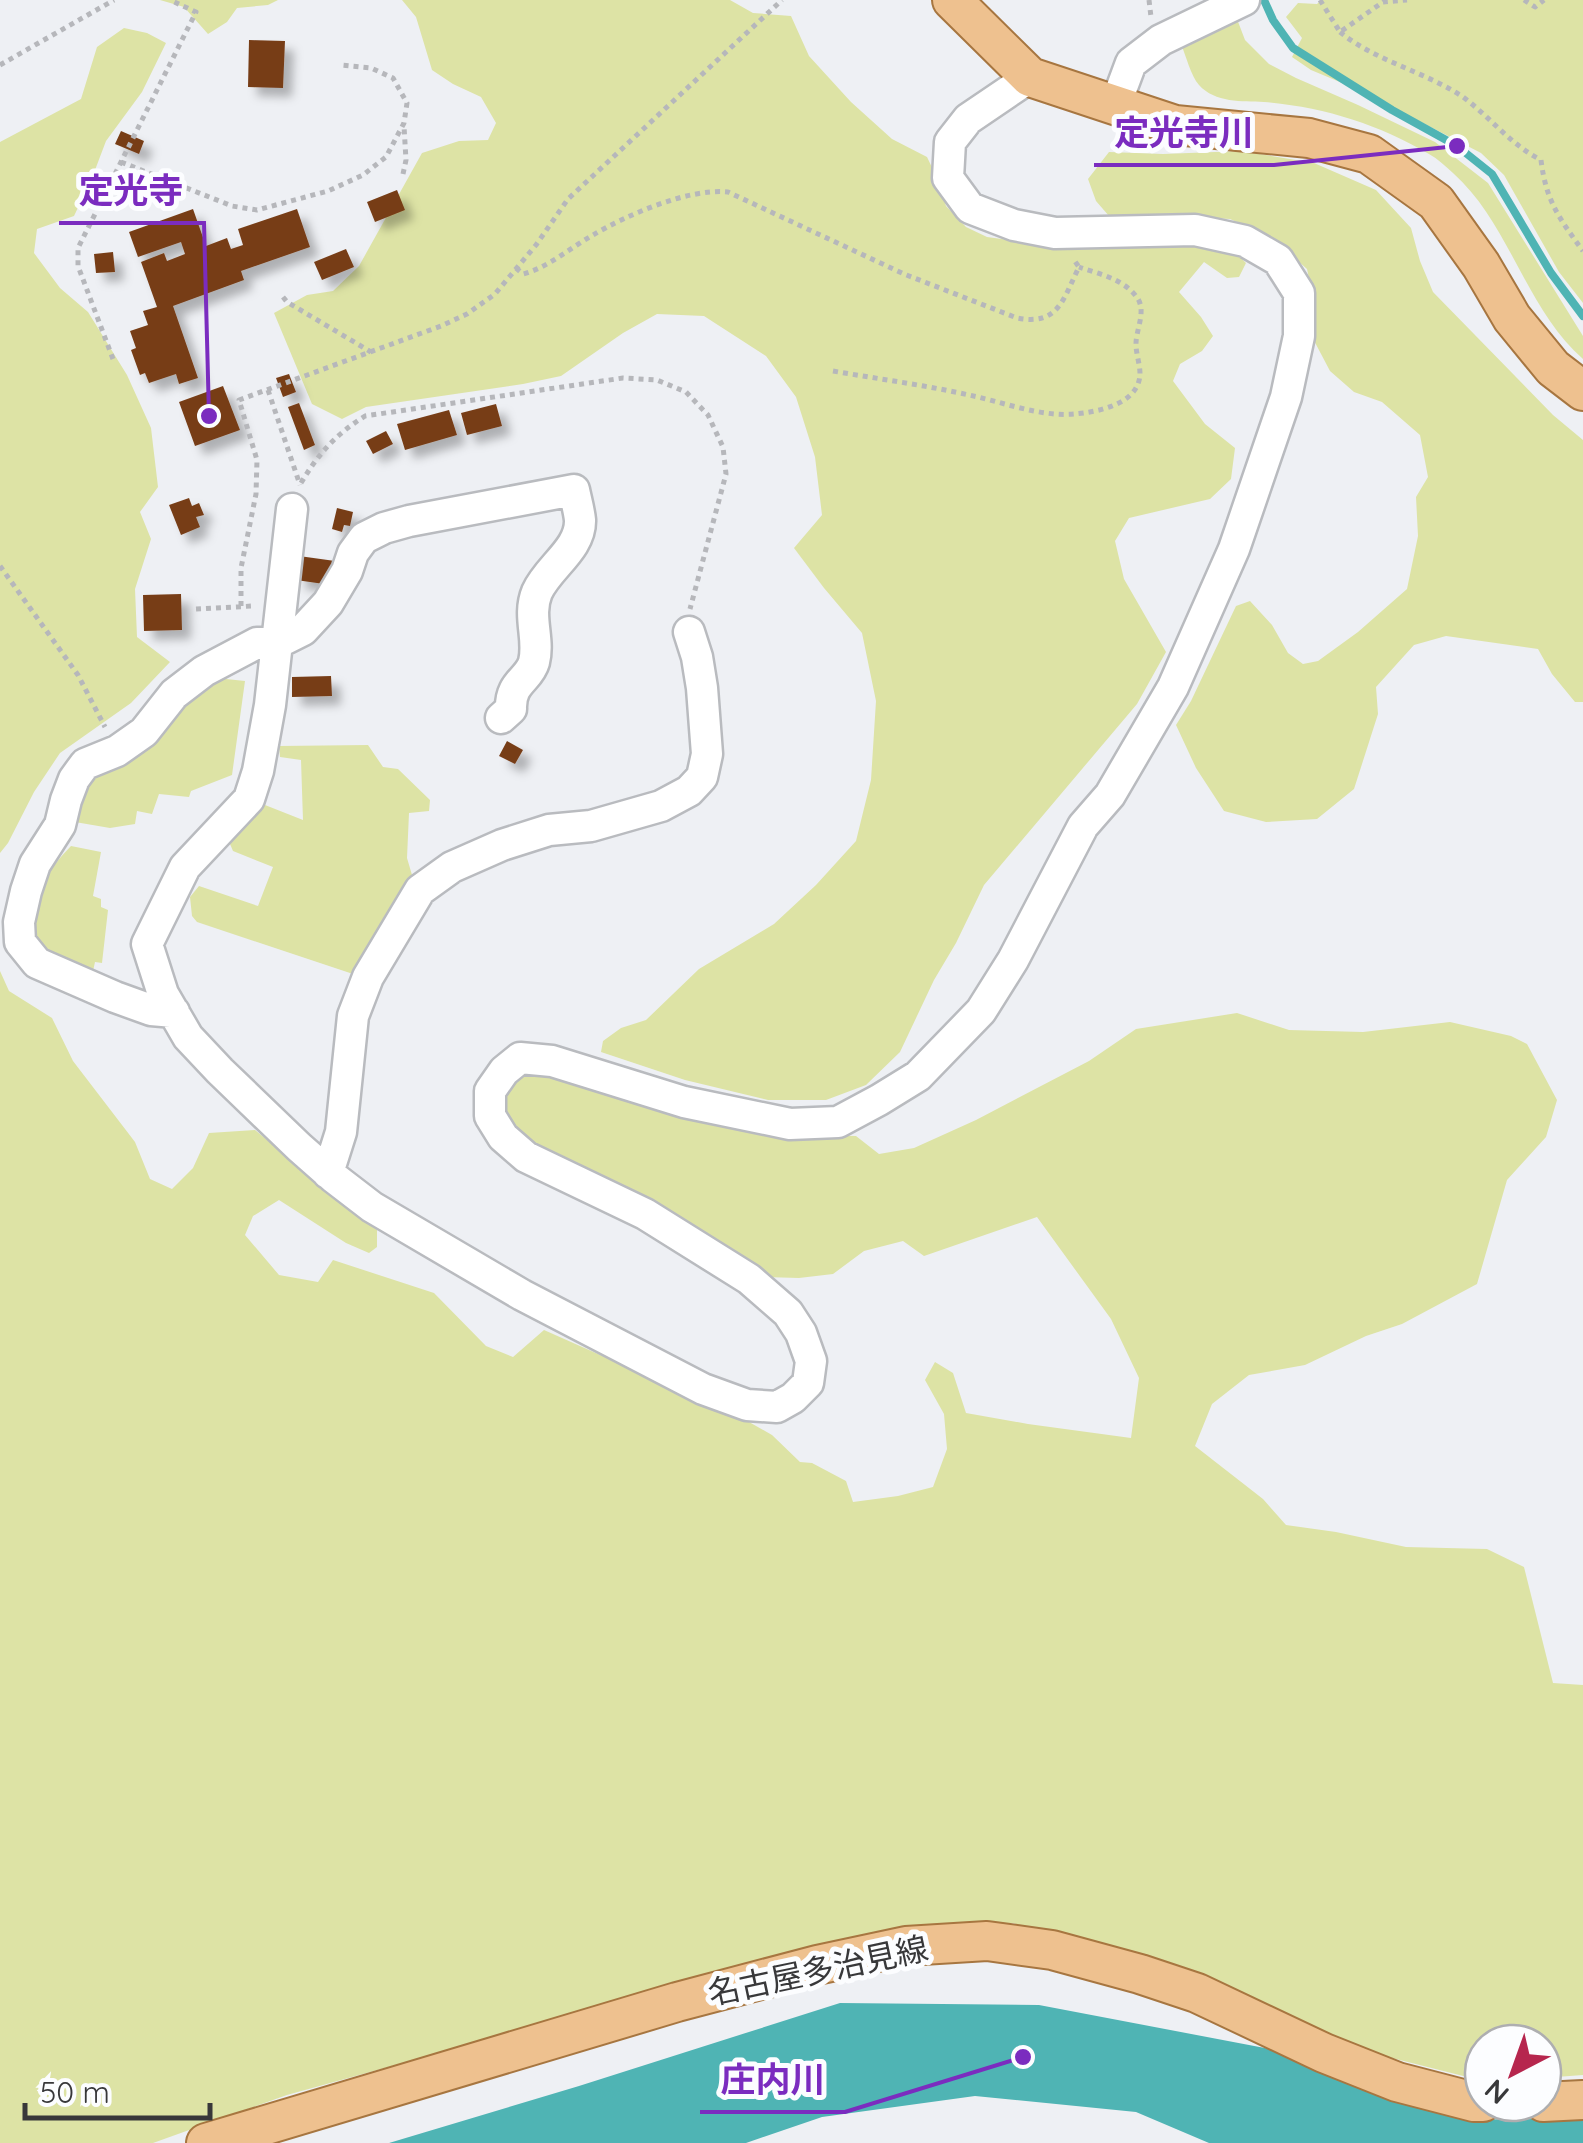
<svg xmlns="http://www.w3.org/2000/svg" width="1583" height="2143" font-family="Quicksand,'Noto Sans JP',sans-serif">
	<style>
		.green { fill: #dde3a5 }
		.water { fill: #4fb4b4 }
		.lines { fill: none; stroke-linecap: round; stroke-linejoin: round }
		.stream { stroke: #4fb4b4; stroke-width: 8 }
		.building { fill: #773e18; filter: url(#shadow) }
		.minor-casing { stroke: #b9bbbf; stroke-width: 35 }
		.major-casing { stroke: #a77640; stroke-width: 42 }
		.path { stroke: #b6b7bb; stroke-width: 5; stroke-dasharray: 5 5; stroke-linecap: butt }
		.minor { stroke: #fff; stroke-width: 30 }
		.major { stroke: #eec18f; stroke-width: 38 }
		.labels { text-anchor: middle; stroke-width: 10; stroke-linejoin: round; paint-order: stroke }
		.street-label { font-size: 32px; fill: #38383a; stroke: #fcfdff }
		.leader { fill: none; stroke: #7b2cbf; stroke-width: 4 }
		.callout-dot { fill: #7b2cbf; stroke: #fcfdff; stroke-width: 4 }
		.callout-label { font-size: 35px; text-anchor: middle; font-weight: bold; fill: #7b2cbf; stroke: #fcfdff; stroke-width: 10; stroke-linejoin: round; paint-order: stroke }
	</style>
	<defs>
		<filter id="shadow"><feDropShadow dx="9" dy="9" stdDeviation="5" flood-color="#0004"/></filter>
	</defs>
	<rect width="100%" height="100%" fill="#eef0f4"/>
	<path class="green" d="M 160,0 L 278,0 L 268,5 L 237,8 L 227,22 L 208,34 L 184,7 Z
		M 402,0 L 730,0 L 753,13 L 791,16 L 809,56 L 851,102 L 892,139 L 927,157 L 939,182 L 946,206 L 966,227 L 987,237 L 1023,242 L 1187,241 L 1230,247 L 1246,263 L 1239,277 L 1227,278 L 1204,262 L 1179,292 L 1201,317 L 1213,336 L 1202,351 L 1180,364 L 1173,381 L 1205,424 L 1235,448 L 1231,479 L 1210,499 L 1129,518 L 1115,541 L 1124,579 L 1166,652 L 1137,704 L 984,885 L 956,943 L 934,980 L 900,1052 L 866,1085 L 826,1100 L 768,1100 L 685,1080 L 601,1052 L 603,1041 L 621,1028 L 646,1020 L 699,969 L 774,924 L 816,885 L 856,841 L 871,780 L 876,701 L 862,633 L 824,588 L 794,548 L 822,515 L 815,457 L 796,397 L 766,356 L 704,316 L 657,314 L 623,333 L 561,376 L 523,384 L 366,407 L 342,419 L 312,404 L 274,313 L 307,295 L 333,291 L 359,266 L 422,153 L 459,141 L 488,140 L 496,123 L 481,97 L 453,84 L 432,70 L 416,17 Z
		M 1321,0 L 1583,0 L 1583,303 L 1559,272 L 1504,175 L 1481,153 L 1359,90 L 1311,70 L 1292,57 L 1302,38 L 1286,17 L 1298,3 L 1317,4 Z
		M 1237,19 L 1245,40 L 1269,64 L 1296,78 L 1358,105 L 1435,142 L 1488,183 L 1583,336 L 1583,359 C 1525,308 1510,224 1453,173 C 1445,166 1438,159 1429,154 C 1378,124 1323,107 1264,102 C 1242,101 1215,103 1199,85 C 1191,76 1186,56 1181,44 Z
		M 124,28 L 147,33 L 166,43 L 142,92 L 106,141 L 92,178 L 74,216 L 37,229 L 34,253 L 60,288 L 88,312 L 127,375 L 151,428 L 158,487 L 140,512 L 151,539 L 135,589 L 137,637 L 170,662 L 131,703 L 60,753 L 34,792 L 8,843 L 0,853 L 0,142 L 81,99 L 97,47 Z
		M 1241,151 L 1314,163 L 1376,190 L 1411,228 L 1420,261 L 1433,292 L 1553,415 L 1583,440 L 1583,702 L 1575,702 L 1552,674 L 1538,649 L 1446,636 L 1414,645 L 1376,687 L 1378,714 L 1354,789 L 1317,819 L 1266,822 L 1224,811 L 1196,768 L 1176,725 L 1191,701 L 1236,606 L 1250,601 L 1272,625 L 1288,653 L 1303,664 L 1318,661 L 1358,632 L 1407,589 L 1418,536 L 1416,497 L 1428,477 L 1420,435 L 1382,402 L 1354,392 L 1330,371 L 1310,333 L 1314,302 L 1307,269 L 1271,237 L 1230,219 L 1176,216 L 1109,216 L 1096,201 L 1088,179 L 1109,152 L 1163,154 Z
		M 207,677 L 245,681 L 232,775 L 191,791 L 189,797 L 159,794 L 152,814 L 137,811 L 135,824 L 110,828 L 75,822 L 82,777 Z
		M 368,745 L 383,767 L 398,769 L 430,800 L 429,811 L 409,813 L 407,858 L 412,875 L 393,904 L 356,975 L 197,922 L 192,916 L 190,897 L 199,886 L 258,906 L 273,867 L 233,851 L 227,837 L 255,808 L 265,805 L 303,820 L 301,760 L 280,757 L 279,746 Z
		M 71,846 L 101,852 L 93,896 L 101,899 L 101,907 L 108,910 L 102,963 L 95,962 L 93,971 L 56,966 L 26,924 C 31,897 51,866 71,846 Z
		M 0,971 L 9,991 L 52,1018 L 73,1061 L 135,1142 L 150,1179 L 172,1189 L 193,1168 L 209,1133 L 255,1130 L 377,1230 L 377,1247 L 369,1253 L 346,1243 L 279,1200 L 253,1216 L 245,1235 L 279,1275 L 318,1282 L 333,1260 L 434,1293 L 486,1346 L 513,1357 L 544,1330 L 742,1418 L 772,1435 L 800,1462 L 812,1463 L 846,1481 L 853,1502 L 898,1496 L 933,1487 L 947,1449 L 944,1414 L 925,1380 L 935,1362 L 953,1373 L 966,1413 L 1028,1424 L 1131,1438 L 1139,1378 L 1111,1319 L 1037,1217 L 924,1256 L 903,1241 L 864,1251 L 833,1274 L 799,1278 L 764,1277 L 517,1137 C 512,1128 503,1116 502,1107 C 499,1081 530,1073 550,1071 L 785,1135 L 856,1136 L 879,1154 L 914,1148 L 976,1120 L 1089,1061 L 1136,1029 L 1237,1013 L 1289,1030 L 1363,1032 L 1450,1022 L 1511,1036 L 1527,1044 L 1557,1100 L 1546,1137 L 1507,1180 L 1477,1284 L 1402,1324 L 1366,1336 L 1305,1365 L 1249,1375 L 1212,1404 L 1195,1446 L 1263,1499 L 1286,1525 L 1336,1532 L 1406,1547 L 1487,1549 L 1524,1567 L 1553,1683 L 1583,1685 L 1583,2075 L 1543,2078 L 1543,2043 L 1483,2043 L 1483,2081 L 1388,2057 L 1268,2010 L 1013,1923 L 862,1936 L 287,2095 L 153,2143 L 0,2143 Z"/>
	<path class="water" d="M 840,2003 L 1039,2005 L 1270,2049 L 1470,2120 L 1583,2117 L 1583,2143 L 1209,2143 L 1136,2112 L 975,2096 L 822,2117 L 746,2143 L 389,2143 L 579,2086 Z"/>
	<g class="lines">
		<path class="stream" d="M 1264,0 L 1273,20 L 1293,48 L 1392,110 L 1457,146 L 1492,174 L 1551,273 L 1583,316"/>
	</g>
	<path class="building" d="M 249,40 L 285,41 L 283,88 L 248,87 Z
		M 121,131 L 144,141 L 139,154 L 115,144 Z
		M 397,190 L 405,210 L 375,222 L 367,202 Z
		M 193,209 L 206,246 L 227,238 L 231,249 L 243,245 L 238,229 L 297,209 L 310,247 L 241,271 L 244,280 L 173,306 L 198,378 L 179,384 L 176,374 L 149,383 L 145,373 L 140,375 L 131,350 L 136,348 L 130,331 L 148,325 L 143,311 L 157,307 L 141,262 L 164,253 L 167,261 L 185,254 L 181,242 L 138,257 L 129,232 Z
		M 346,249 L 354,267 L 322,280 L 314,262 Z
		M 113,252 L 115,272 L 96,273 L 94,254 Z
		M 289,374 L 296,392 L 283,397 L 276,378 Z
		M 223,386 L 240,430 L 195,446 L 179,402 Z
		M 299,403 L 315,445 L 304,450 L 288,407 Z
		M 496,404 L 502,426 L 467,435 L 461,413 Z
		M 449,410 L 457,435 L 405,450 L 397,424 Z
		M 386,431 L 393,444 L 373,454 L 366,441 Z
		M 189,498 L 192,506 L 199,503 L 204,515 L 196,517 L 200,527 L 181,535 L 169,505 Z
		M 337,508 L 353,512 L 350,526 L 344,525 L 342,532 L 332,529 Z
		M 299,556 L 335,561 L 331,585 L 296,580 Z
		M 181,594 L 182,630 L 144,631 L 143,595 Z
		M 331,676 L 332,696 L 292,697 L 292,677 Z
		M 507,741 L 523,750 L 515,764 L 499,756 Z"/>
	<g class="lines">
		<defs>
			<path id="minor" d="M 1115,106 L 1131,63 L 1161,40 L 1244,0
				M 292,509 L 270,705 L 258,771 L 249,799 L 185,867 L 147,944 L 163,994 L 188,1037 L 220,1071 L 299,1147 L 333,1177 L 372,1207 L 522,1295 L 703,1389 L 747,1405 L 777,1407 L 793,1398 L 808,1383 L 811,1361 L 801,1333 L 788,1313 L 749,1279 L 645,1214 L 526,1157 L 503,1137 L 490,1116 L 490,1091 L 504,1071 L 520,1058 L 552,1061 L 684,1102 L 790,1124 L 838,1122 L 879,1100 L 918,1076 L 981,1011 L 1013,960 L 1083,826 L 1110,795 L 1173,687 L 1234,549 L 1286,397 L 1299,336 L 1299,293 L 1278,260 L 1245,241 L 1195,230 L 1055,233 L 1014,225 L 970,208 L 948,178 L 950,142 L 968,119 L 1030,77
				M 174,1012 L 151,1010 L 115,997 L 37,963 L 20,942 L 19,922 L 26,891 L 35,864 L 60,825 L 66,800 L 74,779 L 85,764 L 117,751 L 144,732 L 174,694 L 204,671 L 257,643 L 277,643 L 303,630 L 328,603 L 347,571 L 353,553 L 364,538 L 384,528 L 409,521 L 574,490 C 576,500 579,510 580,520 C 581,549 548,567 537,592 C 527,616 540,639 534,662 C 529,680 510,682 511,709 L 501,718
				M 328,1173 L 341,1132 L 353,1016 L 368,977 L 420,890 L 452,867 L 502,845 L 549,830 L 591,826 L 661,806 L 689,791 L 702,777 L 707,754 L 702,688 L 697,657 L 689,632"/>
			<path id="major" d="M 952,0 L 1030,77 L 1175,125 L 1309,138 L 1369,154 L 1436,202 L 1481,265 L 1512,318 L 1553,368 L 1583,391
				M 1543,2102 L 1583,2100
				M 206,2143 L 677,2002 L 817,1965 L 906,1946 L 987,1941 L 1052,1950 L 1140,1974 L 1197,1993 L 1324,2053 L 1397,2082 L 1474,2102 L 1483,2102"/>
		</defs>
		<use href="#minor" class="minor-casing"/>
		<use href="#major" class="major-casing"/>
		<path class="path" d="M 1149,0 L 1151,17
			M 1320,0 L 1340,32 L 1383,2 L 1407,0
			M 1524,0 L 1535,7 L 1544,0
			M 1340,32 C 1375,61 1424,71 1463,97 C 1490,117 1511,145 1541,160 C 1546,201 1559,218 1583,251
			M 0,65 L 114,0
			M 121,162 L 232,206 L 257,210 L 328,191 L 363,175 L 386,157 L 404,123 L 407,103 L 393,78 L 371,68 L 341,65
			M 403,174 L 406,160 L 404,126
			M 516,268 L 523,274 C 549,267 570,248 593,235 C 627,215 688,188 728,192 L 904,274 L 1017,318 C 1059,326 1063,299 1079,267 L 1074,260
			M 283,297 L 287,302 L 371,352
			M 113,359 L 78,266 L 78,248 L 196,12 L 170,0
			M 833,371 C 879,379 924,385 969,395 C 1003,402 1040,417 1074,414 C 1098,412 1139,404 1140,374 C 1140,364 1136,354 1136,344 C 1136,330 1146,312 1138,299 C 1125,279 1099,274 1079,267
			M 268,390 L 300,485
			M 301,483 C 319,453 335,435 365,416 L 623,378 L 657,380 L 686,392 L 708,415 L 723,447 L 726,474 L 690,609
			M 0,566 L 78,675 L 105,727
			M 241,606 L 241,568 L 256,494 L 257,460 L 239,400 L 441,326 L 467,314 L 495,294 L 536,245 L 568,199 L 782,0
			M 196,609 L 253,606"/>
		<use href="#minor" class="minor"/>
		<use href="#major" class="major"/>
	</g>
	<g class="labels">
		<g class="street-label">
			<text transform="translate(818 1971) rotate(-12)" y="11">名古屋多治見線</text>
		</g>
	</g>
	<path class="leader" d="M1457 146L1274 165H1094M209 416L204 223H59M1023 2057L845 2112H700"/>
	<g class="callout-dot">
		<circle cx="1457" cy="146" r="10"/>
		<circle cx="209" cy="416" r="10"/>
		<circle cx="1023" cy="2057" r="10"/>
	</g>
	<g class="callout-label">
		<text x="1184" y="145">定光寺川</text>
		<text x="131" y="203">定光寺</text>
		<text x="773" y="2092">庄内川</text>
	</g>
	<g transform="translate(1513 2073) rotate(221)"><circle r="48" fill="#fcfdff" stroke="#aeaeb0" stroke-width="2.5"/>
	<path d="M0-8L18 38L0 25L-18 38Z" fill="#b6264e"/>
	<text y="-15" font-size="28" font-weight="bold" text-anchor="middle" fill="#38383a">N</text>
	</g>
	<path d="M25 2103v15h185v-15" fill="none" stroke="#38383a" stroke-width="5"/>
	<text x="40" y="2103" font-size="30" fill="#38383a" stroke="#fcfdff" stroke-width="8" paint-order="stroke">50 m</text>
</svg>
